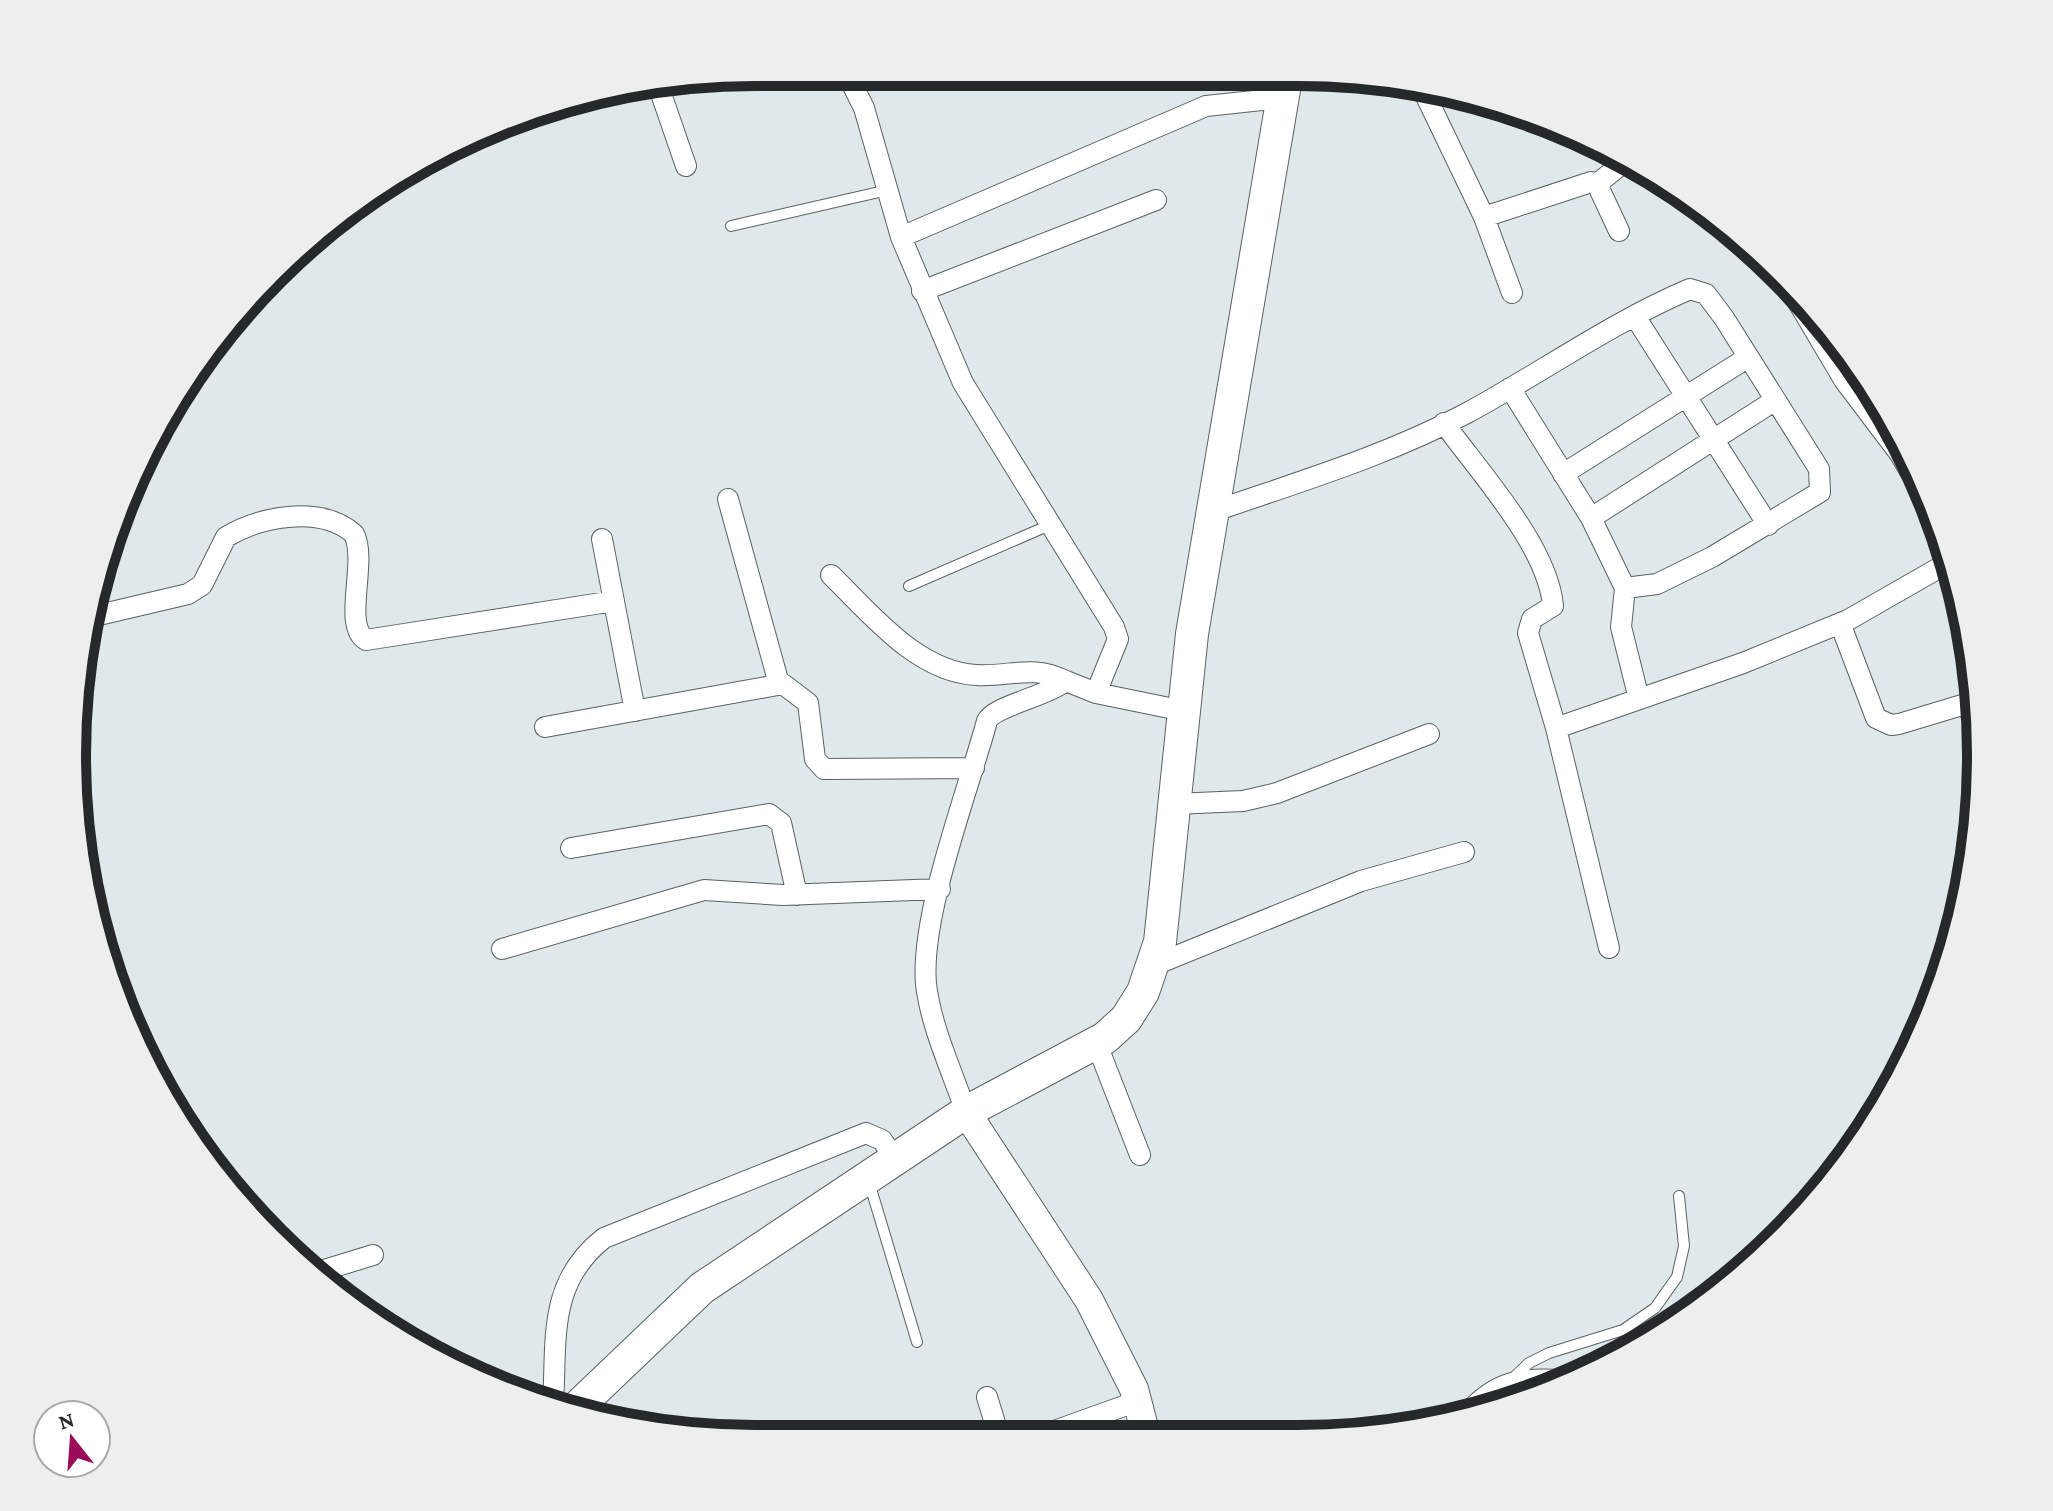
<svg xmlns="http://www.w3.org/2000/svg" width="2053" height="1511" font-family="'Crimson Pro',serif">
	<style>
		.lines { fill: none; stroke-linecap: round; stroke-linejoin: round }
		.lane-casing { stroke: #596163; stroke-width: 12 }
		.street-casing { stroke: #596163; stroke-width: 22 }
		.secondary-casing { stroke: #596163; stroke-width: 30 }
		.primary-casing { stroke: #596163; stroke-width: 34 }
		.lane { stroke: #fff; stroke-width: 10 }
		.street { stroke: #fff; stroke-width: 20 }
		.secondary { stroke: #fff; stroke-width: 28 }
		.primary { stroke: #fff; stroke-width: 32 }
		.rim { fill: none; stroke: #252929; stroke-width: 10 }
	</style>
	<rect width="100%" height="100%" fill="#dfe8ea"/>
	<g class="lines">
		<defs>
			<path id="lane" d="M 731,226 L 888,190
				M 909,586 L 1052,524
				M 869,1182 L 917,1342
				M 1511,1380 L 1529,1363 L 1549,1353 L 1623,1330 L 1655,1308 L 1677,1277 L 1684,1246 L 1679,1196"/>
			<path id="street" d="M 846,72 L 864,108 L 901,237 L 963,383 L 1114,627 L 1118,639 L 1096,693 L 1184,711
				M 658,85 L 686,166
				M 1422,88 L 1484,217 L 1512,293
				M 1597,184 L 1623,163
				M 1484,217 L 1591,182 L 1597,184 L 1619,231
				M 901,237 L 1206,106 L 1282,98
				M 922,291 L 1156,200
				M 1796,299 L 1844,380 L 1900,454 L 1931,508
				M 1636,318 L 1768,525
				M 1444,423 C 1479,472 1548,546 1553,606 L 1532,619 L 1528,633 L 1556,728 L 1609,948
				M 1563,474 L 1747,358
				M 728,499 L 779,684
				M 1212,512 C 1298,482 1386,456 1467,413 C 1541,373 1612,322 1690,289 L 1706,294 L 1724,318 L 1819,469 L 1820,492 L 1712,557 L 1657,584 L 1625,588 L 1591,518 L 1510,388
				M 1591,518 L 1774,401
				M 602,539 L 635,711
				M 831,575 C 870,613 917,672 976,675 C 1011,677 1032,664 1066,681
				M 1625,588 L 1621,627 L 1639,699
				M 86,618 L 188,594 L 202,585 L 226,537 C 261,516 321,505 354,534 C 368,562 342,625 366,640 L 614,601
				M 1840,623 L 1876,718 L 1891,725 L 1899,724 L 1962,705 L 1973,713 L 1979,727
				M 545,727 L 783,684 L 808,703 L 815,759 L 824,769 L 974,768
				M 1556,728 L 1743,663 L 1848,620 L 1951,561
				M 1174,804 L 1243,801 L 1277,793 L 1429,734
				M 571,848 L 769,814 L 781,823 L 797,895
				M 502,949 L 704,890 L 783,895 L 940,889
				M 1152,966 L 1361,881 L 1464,852
				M 1096,1042 L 1140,1155
				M 966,1112 C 952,1071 931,1027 926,984 C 920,915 968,791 987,721 C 994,706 1045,697 1066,681 L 1096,693
				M 311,1274 L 373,1255
				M 987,1397 L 999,1436
				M 553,1405 C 557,1339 547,1283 604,1238 L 866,1133 L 882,1140 L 894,1158
				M 1043,1435 L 1138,1401"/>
			<path id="secondary" d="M 966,1112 L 1089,1300 L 1134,1389 L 1146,1435
				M 1477,1409 C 1504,1382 1529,1382 1565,1384"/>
			<path id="primary" d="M 571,1413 L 702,1288 L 966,1112 L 1105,1038 L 1126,1019 L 1143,992 L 1160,942 L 1192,634 L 1287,72"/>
		</defs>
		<use href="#lane" class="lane-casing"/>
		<use href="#street" class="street-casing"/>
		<use href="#secondary" class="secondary-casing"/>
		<use href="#primary" class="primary-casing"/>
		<use href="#lane" class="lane"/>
		<use href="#street" class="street"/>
		<use href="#secondary" class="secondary"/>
		<use href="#primary" class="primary"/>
	</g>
	<path d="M0 0H2053V1511H0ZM755 86H1298A669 669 0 0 1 1967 755V756A669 669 0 0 1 1298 1425H755A669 669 0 0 1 86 756V755A669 669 0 0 1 755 86Z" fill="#eee" fill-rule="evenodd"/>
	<path class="rim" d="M755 86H1298A669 669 0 0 1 1967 755V756A669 669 0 0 1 1298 1425H755A669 669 0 0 1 86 756V755A669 669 0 0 1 755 86Z"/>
	<g transform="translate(72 1439) rotate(343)"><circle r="38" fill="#ffffff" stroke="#a8a9a9" stroke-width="2"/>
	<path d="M0-6L14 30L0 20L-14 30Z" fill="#9c0b59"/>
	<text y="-12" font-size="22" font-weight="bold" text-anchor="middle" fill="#252929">N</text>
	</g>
</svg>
